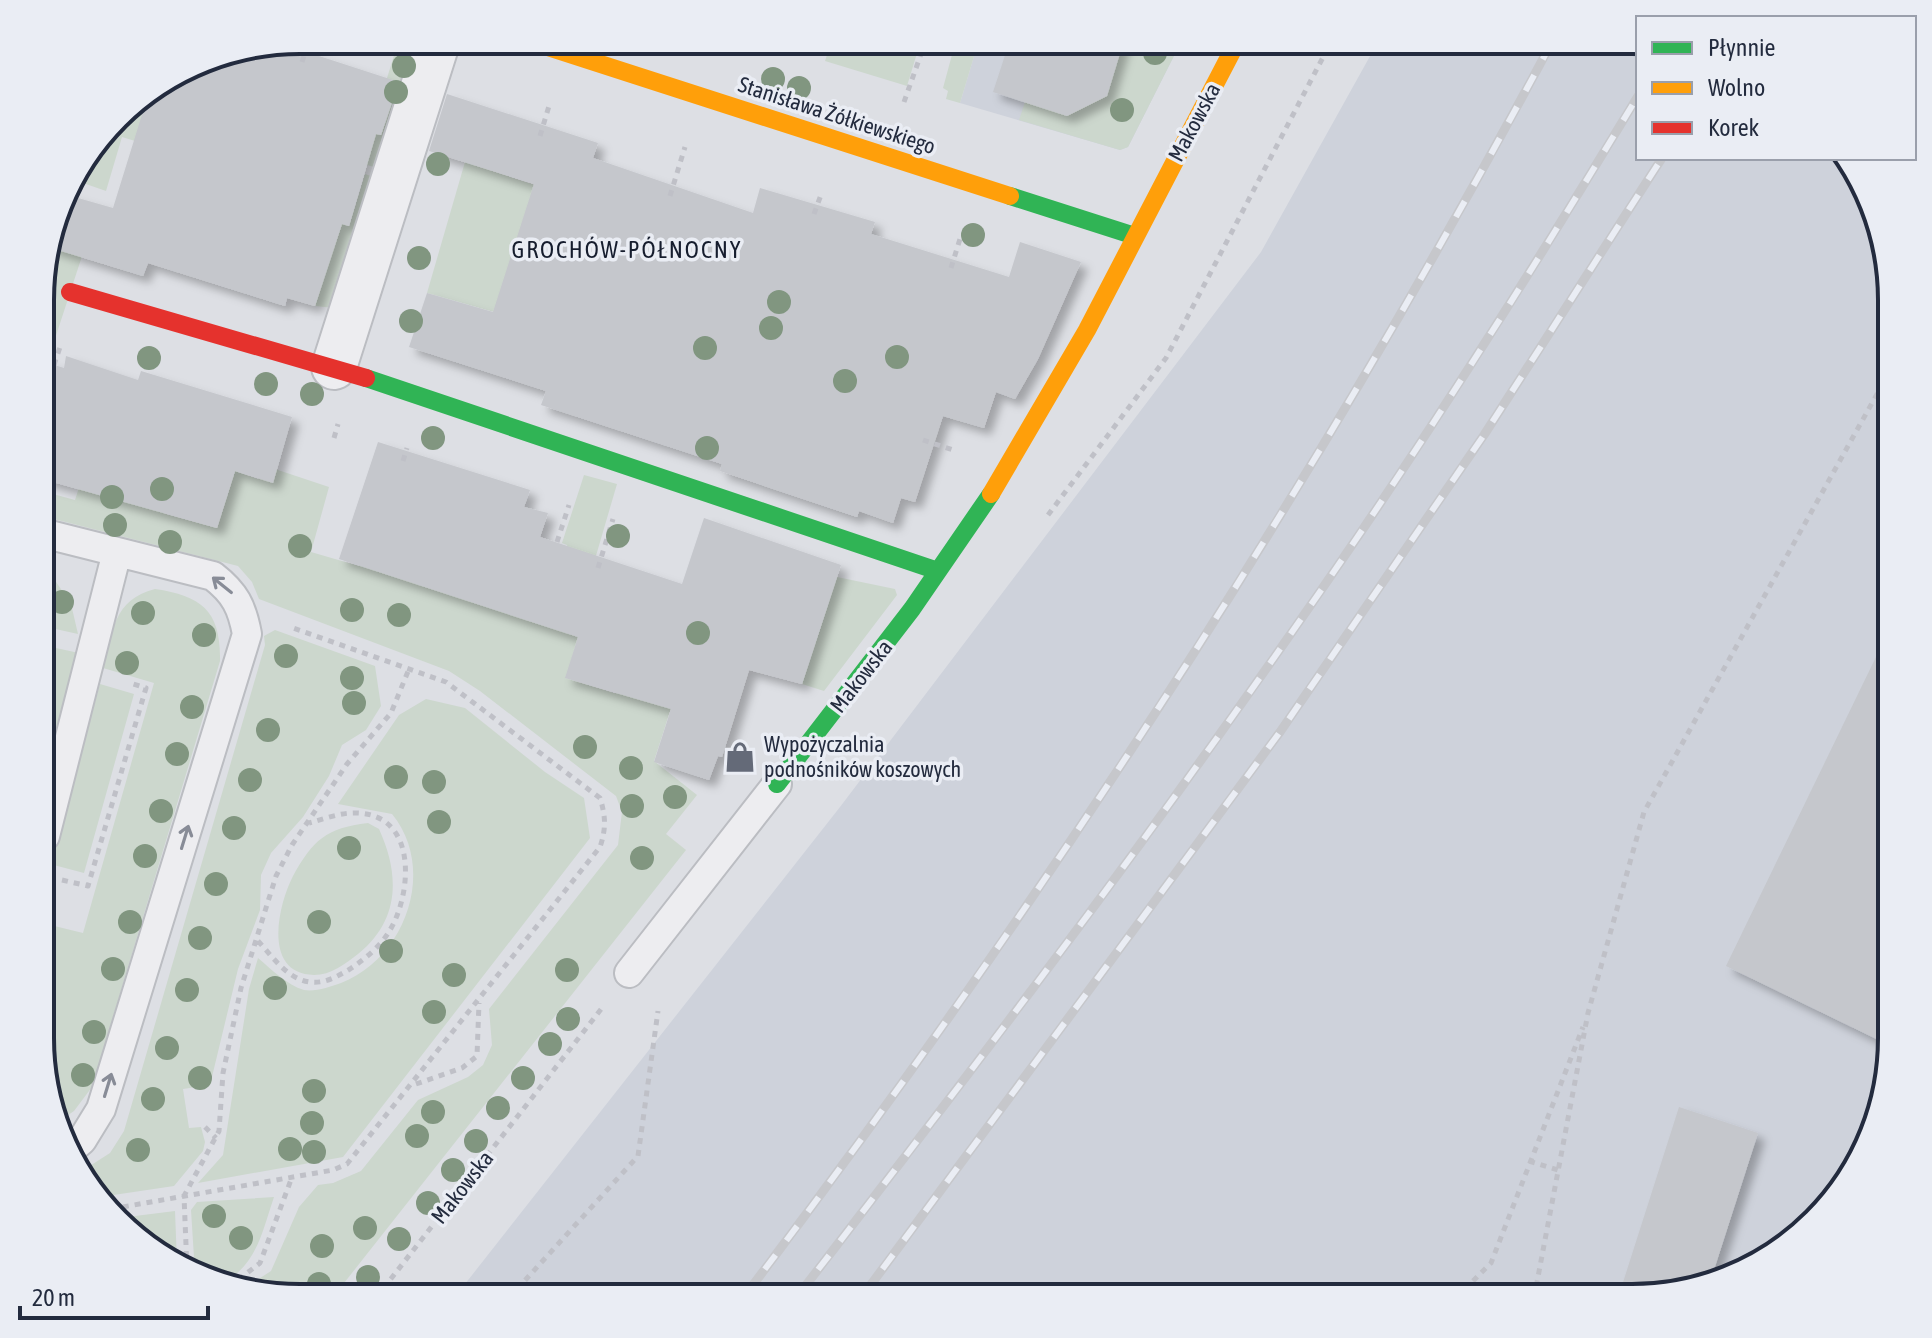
<svg xmlns="http://www.w3.org/2000/svg" width="1932" height="1338" font-family="'Asap Condensed',sans-serif">
	<style>
		.built { fill: #ced2db }
		.green { fill: #ccd7cd }
		.building { fill: #c5c7cc; filter: url(#shadow) }
		.lines { fill: none; stroke-linecap: round; stroke-linejoin: round }
		.lane-casing { stroke: #bbbdc2; stroke-width: 32 }
		.street-casing { stroke: #bbbdc2; stroke-width: 48 }
		.path { stroke: #bfc0c7; stroke-width: 5; stroke-dasharray: 6 6; stroke-linecap: butt }
		.lane { stroke: #ededf0; stroke-width: 28 }
		.street { stroke: #ededf0; stroke-width: 44 }
		.fast { stroke: #30b455; stroke-width: 18 }
		.slow { stroke: #ff9f0a; stroke-width: 18 }
		.jam { stroke: #e5322d; stroke-width: 18 }
		.rail-casing { stroke: #c6c7cb; stroke-width: 9 }
		.rail { stroke: #eaedf4; stroke-width: 6; stroke-dasharray: 18; stroke-linecap: butt }
		.tree { fill: #819680 }
		.oneway { stroke: #888c97 }
		.labels { text-anchor: middle; stroke-width: 7; stroke-linejoin: round; paint-order: stroke }
		.street-label { font-size: 22px; fill: #232b3e; stroke: #eaedf4 }
		.poi-label { font-size: 22px; fill: #232b3e; stroke: #eaedf4; text-anchor: start }
		.neighbourhood-label { font-size: 24px; letter-spacing: 2px; fill: #161d2e; stroke: #eaedf4 }
		.rim { fill: none; stroke: #232b3e; stroke-width: 4 }
	</style>
	<defs>
		<filter id="shadow"><feDropShadow dx="7" dy="7" stdDeviation="4" flood-color="#0004"/></filter>
	</defs>
	<rect width="100%" height="100%" fill="#dddfe4"/>
	<path class="built" d="M 979,40 L 1182,40 L 1128,147 L 1120,150 L 960,103 Z
		M 1379,40 L 1638,41 L 1638,158 L 1847,158 L 1857,170 L 1891,283 L 1891,1055 L 1878,1122 L 1839,1196 L 1747,1271 L 1632,1298 L 454,1298 L 840,807 L 1261,252 Z"/>
	<path class="green" d="M 832,40 L 921,40 L 907,86 L 825,61 Z
		M 956,40 L 979,40 L 960,103 L 946,99 L 948,91 L 943,88 Z
		M 1124,40 L 1182,40 L 1128,147 L 1120,150 L 1019,120 L 1025,102 L 1109,86 Z
		M 395,52 L 412,56 L 377,168 L 361,163 Z
		M 149,92 L 135,141 L 122,137 L 106,191 L 83,183 L 86,175 L 77,172 L 128,105 Z
		M 465,162 L 535,185 L 494,312 L 427,293 Z
		M 365,174 L 380,179 L 344,309 L 315,306 L 340,223 L 349,226 Z
		M 48,247 L 85,247 L 47,363 L 42,361 L 42,267 Z
		M 263,465 L 329,487 L 311,552 L 359,566 L 375,513 L 581,627 L 566,678 L 614,693 L 675,696 L 654,761 L 697,795 L 666,834 L 686,850 L 333,1297 L 283,1297 L 243,1289 L 271,1271 L 299,1207 L 318,1185 L 333,1183 L 361,1171 L 418,1100 L 468,1077 L 483,1065 L 492,1045 L 489,1009 L 618,845 L 622,812 L 616,796 L 480,691 L 449,671 L 259,599 L 252,582 L 238,566 L 42,516 L 42,491 L 75,500 L 84,472 L 166,514 L 217,528 L 235,471 L 258,479 Z
		M 584,475 L 617,484 L 593,566 L 564,556 L 567,545 L 562,543 Z
		M 42,561 L 71,604 L 78,634 L 42,626 Z
		M 837,577 L 895,589 L 897,595 L 824,691 L 802,684 Z
		M 155,589 C 202,596 221,611 220,661 L 92,1087 L 74,1111 L 59,1121 L 44,1076 L 49,1055 L 42,1053 L 42,923 L 83,933 L 154,683 L 103,668 C 113,631 113,600 155,589 Z
		M 275,630 L 375,666 L 381,706 L 366,730 L 342,745 L 329,776 L 303,817 L 271,853 L 261,875 L 260,910 L 238,969 L 210,1085 L 183,1089 L 189,1128 L 201,1127 L 205,1142 L 203,1151 L 174,1186 L 100,1197 L 82,1176 L 82,1171 L 110,1153 L 124,1131 L 265,645 L 264,636 Z
		M 42,645 L 79,653 L 42,782 Z
		M 100,684 L 134,694 L 84,873 L 50,864 Z
		M 426,699 L 465,708 L 545,772 L 584,798 L 590,838 L 343,1157 L 198,1183 L 223,1155 L 249,989 L 258,958 C 271,969 287,985 304,990 C 315,992 330,987 341,983 C 406,958 437,869 392,814 L 338,804 L 399,715 Z
		M 368,823 L 379,829 C 400,875 400,920 358,954 C 345,964 331,975 314,975 C 262,974 278,905 293,876 C 313,840 326,828 368,823 Z
		M 274,1197 C 261,1235 257,1265 220,1285 L 195,1273 L 191,1210 L 197,1202 Z
		M 175,1211 L 177,1263 L 142,1245 L 119,1218 Z"/>
	<path class="building" d="M 1010,40 L 1124,40 L 1107,96 L 1067,116 L 993,92 Z
		M 282,44 L 399,82 L 381,135 L 376,134 L 349,226 L 342,224 L 315,306 L 287,298 L 285,306 L 148,263 L 143,276 L 48,247 L 64,194 L 113,208 L 149,92 L 201,60 Z
		M 447,94 L 598,143 L 593,158 L 753,213 L 760,188 L 875,222 L 871,234 L 1009,277 L 1020,242 L 1081,262 L 1038,359 L 1015,399 L 996,392 L 984,428 L 943,416 L 915,502 L 901,498 L 893,523 L 859,511 L 857,517 L 720,471 L 722,464 L 541,405 L 546,391 L 409,347 L 427,293 L 493,312 L 534,184 L 429,151 Z
		M 66,356 L 138,380 L 141,371 L 292,417 L 273,483 L 235,471 L 217,528 L 42,479 L 42,361 L 64,368 Z
		M 378,442 L 530,490 L 524,507 L 548,513 L 540,537 L 682,584 L 704,518 L 841,565 L 802,684 L 749,670 L 722,757 L 718,756 L 709,780 L 654,762 L 671,709 L 565,678 L 578,637 L 339,559 Z
		M 1891,626 L 1891,1046 L 1726,966 Z
		M 1679,1107 L 1758,1133 L 1711,1279 L 1618,1298 Z"/>
	<g class="lines">
		<defs>
			<path id="lane" d="M 42,533 L 213,576 C 235,593 242,607 247,634 L 101,1109 L 82,1140 L 69,1151
				M 45,836 L 117,552
				M 629,973 L 777,784"/>
			<path id="street" d="M 334,367 L 438,40"/>
		</defs>
		<use href="#lane" class="lane-casing"/>
		<use href="#street" class="street-casing"/>
		<path class="path" d="M 302,62 L 309,40
			M 904,102 L 926,40
			M 540,136 L 549,106
			M 670,196 L 685,147
			M 814,214 L 822,192
			M 951,268 L 960,239
			M 54,365 L 60,347
			M 334,438 L 338,424
			M 923,440 L 956,451
			M 403,461 L 407,448
			M 1048,515 L 1166,358 L 1332,40
			M 557,542 L 569,505
			M 598,568 L 613,519
			M 62,880 L 88,886 L 146,688 L 130,683
			M 258,941 C 273,957 287,979 310,982 C 325,984 338,976 350,969 C 365,959 381,946 390,930 C 412,893 418,815 357,813 C 342,812 324,819 309,823
			M 416,1084 L 462,1068 L 477,1056 L 479,1003
			M 205,1127 L 216,1138
			M 1529,1161 L 1558,1170
			M 111,1209 L 333,1170 L 347,1164 L 600,847 C 606,829 606,817 600,798 L 446,682 L 293,628
			M 187,1269 L 184,1196 L 219,1131 L 223,1073 L 241,988 L 276,876 L 292,845 L 347,764 L 391,713 L 409,669
			M 229,1287 L 260,1263 L 292,1177
			M 376,1298 L 602,1008
			M 509,1298 L 638,1156 L 658,1011
			M 1456,1298 L 1491,1263 L 1583,1027
			M 1534,1298 L 1588,1013 L 1644,812 L 1891,369"/>
		<use href="#lane" class="lane"/>
		<use href="#street" class="street"/>
		<path class="fast" d="M 1010,196 L 1135,236
			M 366,378 L 938,571
			M 777,784 L 912,609 L 991,494"/>
		<path class="slow" d="M 526,40 L 1010,196
			M 991,494 L 1087,330 L 1238,40"/>
		<path class="jam" d="M 70,292 L 366,378"/>
		<defs>
			<path id="rail" d="M 743,1298 C 1045,901 1318,480 1553,40
				M 796,1298 C 992,1045 1186,790 1365,526 C 1460,385 1550,241 1638,96
				M 861,1298 L 1280,732 L 1484,435 L 1662,158"/>
		</defs>
		<use href="#rail" class="rail-casing"/>
		<use href="#rail" class="rail"/>
	</g>
	<g class="tree">
		<circle cx="1155" cy="53" r="12"/>
		<circle cx="404" cy="66" r="12"/>
		<circle cx="773" cy="79" r="12"/>
		<circle cx="799" cy="88" r="12"/>
		<circle cx="396" cy="92" r="12"/>
		<circle cx="1122" cy="110" r="12"/>
		<circle cx="438" cy="164" r="12"/>
		<circle cx="973" cy="235" r="12"/>
		<circle cx="419" cy="258" r="12"/>
		<circle cx="779" cy="302" r="12"/>
		<circle cx="411" cy="321" r="12"/>
		<circle cx="771" cy="328" r="12"/>
		<circle cx="705" cy="348" r="12"/>
		<circle cx="897" cy="357" r="12"/>
		<circle cx="149" cy="358" r="12"/>
		<circle cx="845" cy="381" r="12"/>
		<circle cx="266" cy="384" r="12"/>
		<circle cx="312" cy="394" r="12"/>
		<circle cx="433" cy="438" r="12"/>
		<circle cx="707" cy="448" r="12"/>
		<circle cx="162" cy="489" r="12"/>
		<circle cx="112" cy="497" r="12"/>
		<circle cx="115" cy="525" r="12"/>
		<circle cx="618" cy="536" r="12"/>
		<circle cx="170" cy="542" r="12"/>
		<circle cx="300" cy="546" r="12"/>
		<circle cx="62" cy="602" r="12"/>
		<circle cx="352" cy="610" r="12"/>
		<circle cx="143" cy="613" r="12"/>
		<circle cx="399" cy="615" r="12"/>
		<circle cx="698" cy="633" r="12"/>
		<circle cx="204" cy="635" r="12"/>
		<circle cx="286" cy="656" r="12"/>
		<circle cx="127" cy="663" r="12"/>
		<circle cx="352" cy="678" r="12"/>
		<circle cx="354" cy="703" r="12"/>
		<circle cx="192" cy="707" r="12"/>
		<circle cx="268" cy="730" r="12"/>
		<circle cx="585" cy="747" r="12"/>
		<circle cx="177" cy="754" r="12"/>
		<circle cx="631" cy="768" r="12"/>
		<circle cx="396" cy="777" r="12"/>
		<circle cx="250" cy="780" r="12"/>
		<circle cx="434" cy="782" r="12"/>
		<circle cx="675" cy="797" r="12"/>
		<circle cx="632" cy="806" r="12"/>
		<circle cx="161" cy="811" r="12"/>
		<circle cx="439" cy="822" r="12"/>
		<circle cx="234" cy="828" r="12"/>
		<circle cx="349" cy="848" r="12"/>
		<circle cx="145" cy="856" r="12"/>
		<circle cx="642" cy="858" r="12"/>
		<circle cx="216" cy="884" r="12"/>
		<circle cx="130" cy="922" r="12"/>
		<circle cx="319" cy="922" r="12"/>
		<circle cx="200" cy="938" r="12"/>
		<circle cx="391" cy="951" r="12"/>
		<circle cx="113" cy="969" r="12"/>
		<circle cx="567" cy="970" r="12"/>
		<circle cx="454" cy="975" r="12"/>
		<circle cx="275" cy="988" r="12"/>
		<circle cx="187" cy="990" r="12"/>
		<circle cx="434" cy="1012" r="12"/>
		<circle cx="568" cy="1019" r="12"/>
		<circle cx="94" cy="1032" r="12"/>
		<circle cx="550" cy="1044" r="12"/>
		<circle cx="167" cy="1048" r="12"/>
		<circle cx="83" cy="1075" r="12"/>
		<circle cx="200" cy="1078" r="12"/>
		<circle cx="523" cy="1078" r="12"/>
		<circle cx="314" cy="1091" r="12"/>
		<circle cx="153" cy="1099" r="12"/>
		<circle cx="498" cy="1108" r="12"/>
		<circle cx="433" cy="1112" r="12"/>
		<circle cx="312" cy="1123" r="12"/>
		<circle cx="417" cy="1136" r="12"/>
		<circle cx="476" cy="1141" r="12"/>
		<circle cx="290" cy="1149" r="12"/>
		<circle cx="138" cy="1150" r="12"/>
		<circle cx="314" cy="1152" r="12"/>
		<circle cx="453" cy="1170" r="12"/>
		<circle cx="428" cy="1203" r="12"/>
		<circle cx="214" cy="1216" r="12"/>
		<circle cx="365" cy="1228" r="12"/>
		<circle cx="241" cy="1238" r="12"/>
		<circle cx="399" cy="1239" r="12"/>
		<circle cx="322" cy="1246" r="12"/>
		<circle cx="368" cy="1277" r="12"/>
		<circle cx="319" cy="1284" r="12"/>
	</g>
	<defs><path id="oneway-shaft" d="M-6 0H5M1.5-3L5.5 0L1.5 3" fill="none" stroke-width="1.6" stroke-linecap="round" stroke-linejoin="round" transform="scale(2)"/></defs>
	<g class="oneway">
		<use href="#oneway-shaft" transform="translate(222 585) rotate(-141)"/>
		<use href="#oneway-shaft" transform="translate(185 837) rotate(-73)"/>
		<use href="#oneway-shaft" transform="translate(108 1085) rotate(-73)"/>
	</g>
	<defs>
		<symbol id="shop-bare" viewBox="-9 -9 18 18"><path d="M-5-2.5h2.3a2.7 3.5 0 0 1 5.4 0H5L5.5 6h-11ZM-1.5-2.5h3a1.5 2.3 0 0 0-3 0Z" fill="#646a78" stroke="#eaedf4" stroke-width="2.5" paint-order="stroke"/></symbol>
	</defs>
	<g fill-rule="evenodd">
		<use href="#shop-bare" x="718" y="735" width="44" height="44"/>
	</g>
	<g class="labels">
		<g class="street-label">
			<text transform="translate(837 115) rotate(18)" y="8">Stanisława Żółkiewskiego</text>
			<text transform="translate(1194 122) rotate(-62)" y="8">Makowska</text>
			<text transform="translate(861 676) rotate(-52)" y="8">Makowska</text>
			<text transform="translate(462 1187) rotate(-52)" y="8">Makowska</text>
		</g>
		<g class="poi-label">
			<text x="764" y="752">Wypożyczalnia<tspan x="764" dy="25">podnośników koszowych</tspan></text>
		</g>
		<g class="neighbourhood-label">
			<text x="627" y="258">GROCHÓW-PÓŁNOCNY</text>
		</g>
	</g>
	<path d="M0 0H1932V1338H0ZM300 54H1632A246 246 0 0 1 1878 300V1038A246 246 0 0 1 1632 1284H300A246 246 0 0 1 54 1038V300A246 246 0 0 1 300 54Z" fill="#eaedf4" fill-rule="evenodd"/>
	<path class="rim" d="M300 54H1632A246 246 0 0 1 1878 300V1038A246 246 0 0 1 1632 1284H300A246 246 0 0 1 54 1038V300A246 246 0 0 1 300 54Z"/>
	<rect x="1636" y="16" width="280" height="144" fill="#eaedf4" stroke="#9a9fab" stroke-width="2"/>
	<rect x="1652" y="42" width="40" height="12" fill="#30b455" stroke="#9a9fab" stroke-width="2"/>
	<text x="1708" y="56" font-size="24" fill="#232b3e">Płynnie</text>
	<rect x="1652" y="82" width="40" height="12" fill="#ff9f0a" stroke="#9a9fab" stroke-width="2"/>
	<text x="1708" y="96" font-size="24" fill="#232b3e">Wolno</text>
	<rect x="1652" y="122" width="40" height="12" fill="#e5322d" stroke="#9a9fab" stroke-width="2"/>
	<text x="1708" y="136" font-size="24" fill="#232b3e">Korek</text>
	<path d="M20 1306v12h188v-12" fill="none" stroke="#232b3e" stroke-width="4"/>
	<text x="32" y="1306" font-size="24" fill="#232b3e" stroke="#eaedf4" stroke-width="6" paint-order="stroke">20 m</text>
</svg>
